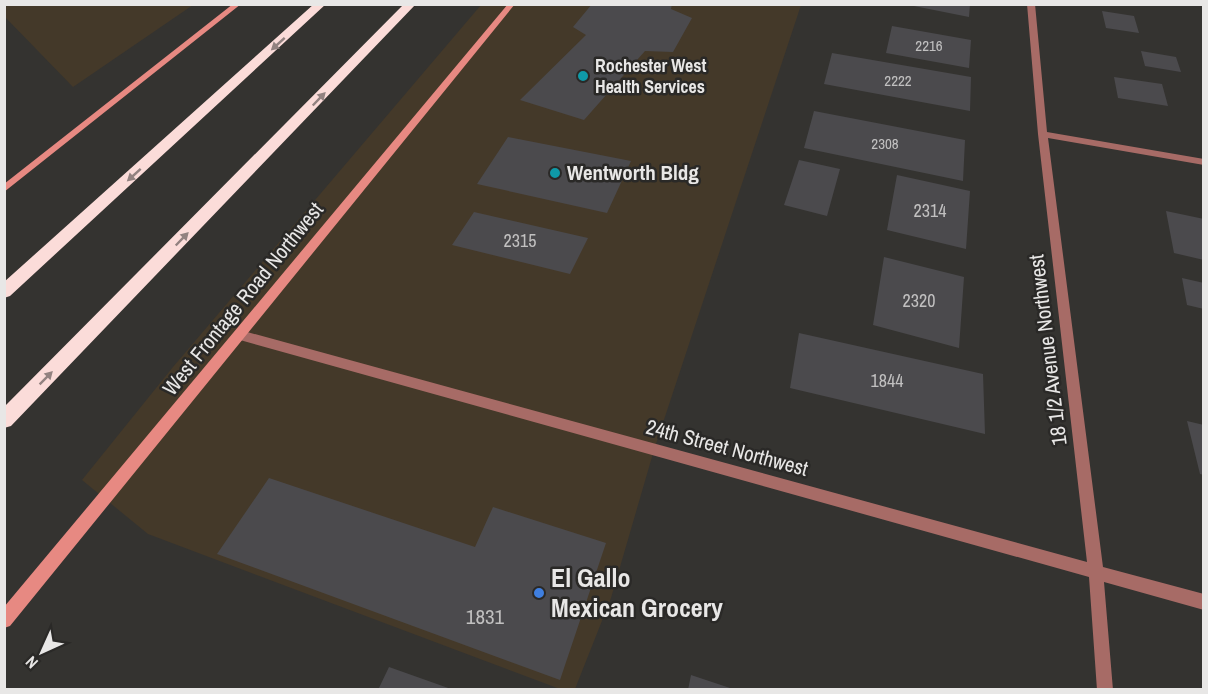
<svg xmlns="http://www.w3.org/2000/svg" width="1208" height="694" font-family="'Archivo Narrow',sans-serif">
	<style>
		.commercial { fill: #443929 }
		.building { fill: #4b4a4d }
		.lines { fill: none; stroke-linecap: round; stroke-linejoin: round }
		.street { fill: #a76b66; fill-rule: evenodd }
		.secondary { fill: #e78982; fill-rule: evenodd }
		.highway { fill: #fbdcd9; fill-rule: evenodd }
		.oneway { fill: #928280 }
		.culture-dot { fill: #0f9aa8; stroke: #2a2927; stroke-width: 2 }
		.shop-dot { fill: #3f7fe0; stroke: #2a2927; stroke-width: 2 }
		.labels { text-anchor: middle; stroke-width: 5; stroke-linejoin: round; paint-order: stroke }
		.far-number-label { font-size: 15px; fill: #c1c0c0 }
		.far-poi-label { font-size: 18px; font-weight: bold; fill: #e8e7e6; stroke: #2a2927; text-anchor: start }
		.number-label { font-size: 18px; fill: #c1c0c0 }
		.poi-label { font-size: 21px; font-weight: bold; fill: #e8e7e6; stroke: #2a2927; text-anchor: start }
		.street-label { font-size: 21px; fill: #e8e7e6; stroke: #2a2927 }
		.near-number-label { font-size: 21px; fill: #c1c0c0 }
		.near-poi-label { font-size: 26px; font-weight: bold; fill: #e8e7e6; stroke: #2a2927; text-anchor: start }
	</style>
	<rect width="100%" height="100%" fill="#343330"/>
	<path class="commercial" d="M 5,4 L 193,4 L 193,5 L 73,87 L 5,17 Z
		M 481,5 L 801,5 L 654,450 L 611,598 L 575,689 L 560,689 L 148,534 L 82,480 L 173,367 Z"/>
	<path class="building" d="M 592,4 L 672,4 L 671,9 L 692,18 L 673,52 L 645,51 L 584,120 L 520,100 L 586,35 L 573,27 Z
		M 904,4 L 970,4 L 969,17 Z
		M 1102,11 L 1134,16 L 1139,33 L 1106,28 Z
		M 892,26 L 971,40 L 969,68 L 886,53 Z
		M 1141,51 L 1176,57 L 1181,72 L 1145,66 Z
		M 832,53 L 971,77 L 970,111 L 824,84 Z
		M 1114,77 L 1162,84 L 1168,106 L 1118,98 Z
		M 814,111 L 965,140 L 963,181 L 804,148 Z
		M 508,137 L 631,161 L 607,213 L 477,184 Z
		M 799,160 L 840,169 L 827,216 L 784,205 Z
		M 897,175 L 970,191 L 966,249 L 887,230 Z
		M 1166,211 L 1204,219 L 1204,260 L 1174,253 Z
		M 474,212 L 588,238 L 570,274 L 452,245 Z
		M 884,257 L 964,277 L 959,348 L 873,325 Z
		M 1182,278 L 1204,283 L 1204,309 L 1187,305 Z
		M 799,333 L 983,374 L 985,434 L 790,388 Z
		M 1187,421 L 1204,425 L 1204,475 L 1200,474 Z
		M 269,478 L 475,547 L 493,507 L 606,543 L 560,680 L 217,554 Z
		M 389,667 L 451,689 L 451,690 L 378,690 Z
		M 691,675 L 733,689 L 733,690 L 688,690 Z"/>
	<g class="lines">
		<path class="street" d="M 1027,4 L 1035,4 L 1047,132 L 1204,159 L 1204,165 L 1048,138 L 1103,567 L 1204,594 L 1204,610 L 1104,582 L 1113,690 L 1097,690 L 1089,577 L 240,340 L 236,338 L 234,335 L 236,332 L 240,330 L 1087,562 L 1038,134 Z"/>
		<path class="secondary" d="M 233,4 L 241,4 L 4,192 L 4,184 Z
			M 508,4 L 515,4 L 10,626 L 4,628 L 4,607 Z"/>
		<path class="highway" d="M 314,4 L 326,4 L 10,296 L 4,298 L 4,282 Z
			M 404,4 L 416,4 L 11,426 L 4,428 L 4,407 Z"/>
	</g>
	<defs><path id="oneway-solid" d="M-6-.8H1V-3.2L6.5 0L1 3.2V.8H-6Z" transform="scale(1.5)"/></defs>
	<g class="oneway">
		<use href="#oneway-solid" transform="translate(278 44) rotate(138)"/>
		<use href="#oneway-solid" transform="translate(319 99) rotate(-46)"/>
		<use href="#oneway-solid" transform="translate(134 175) rotate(138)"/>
		<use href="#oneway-solid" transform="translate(182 239) rotate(-46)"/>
		<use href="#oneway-solid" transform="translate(46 378) rotate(-45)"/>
	</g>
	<g class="culture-dot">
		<circle cx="583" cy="76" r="6"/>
		<circle cx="555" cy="173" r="6"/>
	</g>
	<circle class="shop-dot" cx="539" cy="593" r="6"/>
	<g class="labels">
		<g class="far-number-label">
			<text x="929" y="51">2216</text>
			<text x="898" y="86">2222</text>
			<text x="885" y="149">2308</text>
		</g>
		<g class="far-poi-label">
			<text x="595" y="72">Rochester West<tspan x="595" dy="21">Health Services</tspan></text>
		</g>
		<g class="number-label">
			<text x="930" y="217">2314</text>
			<text x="520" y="247">2315</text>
			<text x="919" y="307">2320</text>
			<text x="887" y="387">1844</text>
		</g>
		<g class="poi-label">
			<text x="567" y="180">Wentworth Bldg</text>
		</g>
		<g class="street-label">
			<text transform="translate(243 299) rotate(-51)" y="7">West Frontage Road Northwest</text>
			<text transform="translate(1048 350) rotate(-97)" y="7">18 1/2 Avenue Northwest</text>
			<text transform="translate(727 448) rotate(15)" y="7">24th Street Northwest</text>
		</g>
		<g class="near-number-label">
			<text x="485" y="624">1831</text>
		</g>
		<g class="near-poi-label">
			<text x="551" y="587">El Gallo<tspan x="551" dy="30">Mexican Grocery</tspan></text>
		</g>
	</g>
	<rect width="1208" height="694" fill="none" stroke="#e8e7e6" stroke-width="12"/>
	<g transform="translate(42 652) rotate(225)" stroke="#2a2927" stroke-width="4.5" paint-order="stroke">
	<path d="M0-4.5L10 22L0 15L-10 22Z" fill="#e8e7e6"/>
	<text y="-9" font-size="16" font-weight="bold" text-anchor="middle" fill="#e8e7e6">N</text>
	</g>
</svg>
